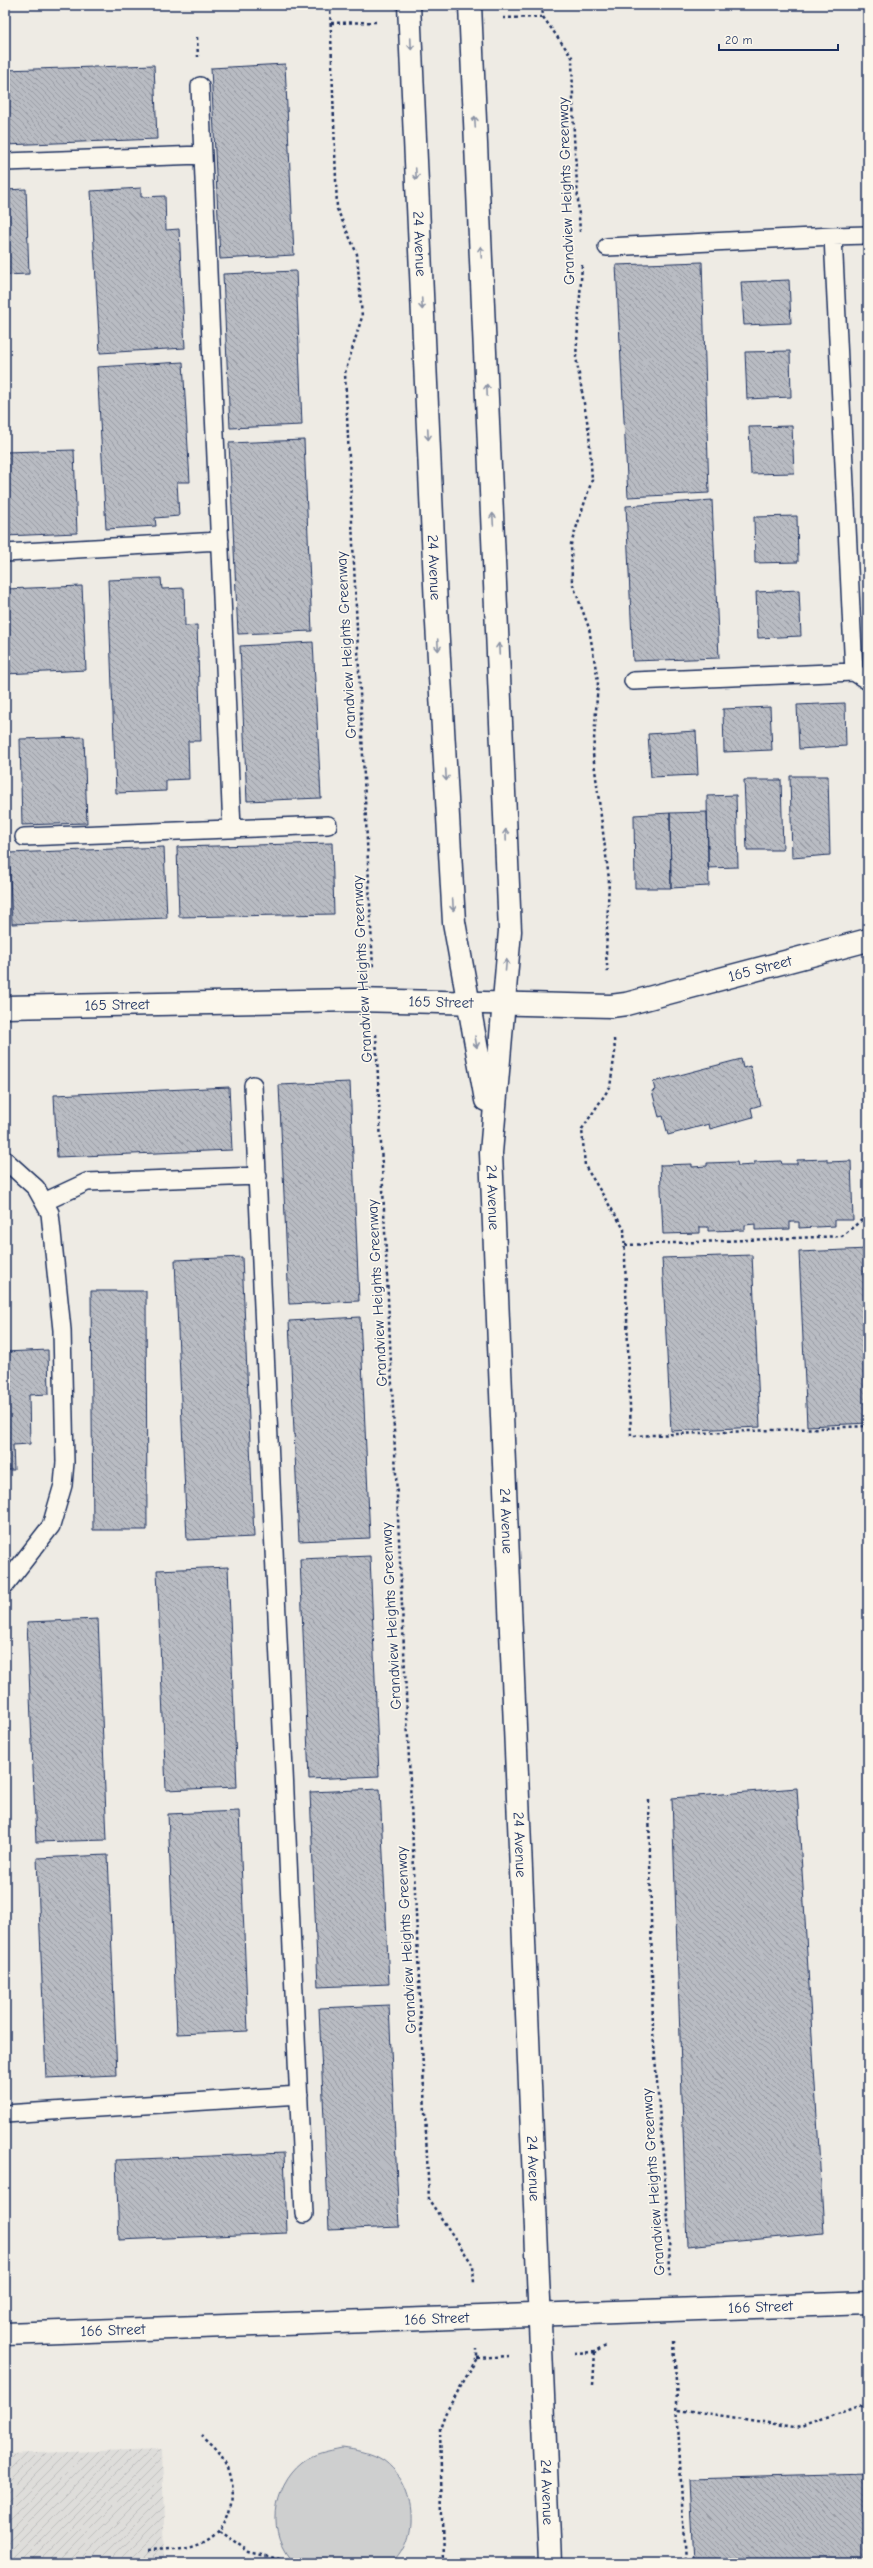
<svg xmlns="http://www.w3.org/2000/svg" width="873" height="2568" font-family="'Comic Neue',sans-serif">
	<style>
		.industrial { fill: url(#industrial-furrows) }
		.green { fill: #cecfcf; stroke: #747f96 }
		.building { fill: url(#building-back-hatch); stroke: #1b2f5e }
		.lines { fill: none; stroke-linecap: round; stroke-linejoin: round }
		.lane-casing { stroke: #1b2f5e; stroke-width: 20 }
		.street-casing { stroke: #1b2f5e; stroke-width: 25 }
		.secondary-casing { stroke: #1b2f5e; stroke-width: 25 }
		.path { stroke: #1b2f5e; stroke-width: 2.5; stroke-dasharray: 3 3; stroke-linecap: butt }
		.lane { stroke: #fbf7ec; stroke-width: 17 }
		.street { stroke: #fbf7ec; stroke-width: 22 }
		.secondary { stroke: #fbf7ec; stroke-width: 22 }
		.oneway { stroke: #8b93a5 }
		.labels { text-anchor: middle; stroke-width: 3.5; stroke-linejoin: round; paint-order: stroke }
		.street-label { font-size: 15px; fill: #1b2f5e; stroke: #fbf7ec }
	</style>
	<defs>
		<pattern id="industrial-furrows" width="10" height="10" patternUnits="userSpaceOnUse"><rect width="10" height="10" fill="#deddda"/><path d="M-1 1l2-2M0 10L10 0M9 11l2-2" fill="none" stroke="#bebebe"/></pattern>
		<pattern id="building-back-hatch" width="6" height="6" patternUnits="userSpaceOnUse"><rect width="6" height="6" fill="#b9bcc3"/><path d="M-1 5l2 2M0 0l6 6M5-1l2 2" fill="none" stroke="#9699a2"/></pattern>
	</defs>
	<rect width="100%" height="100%" fill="#eeebe4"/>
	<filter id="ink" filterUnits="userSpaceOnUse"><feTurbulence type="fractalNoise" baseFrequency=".025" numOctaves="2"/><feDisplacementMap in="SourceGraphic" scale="8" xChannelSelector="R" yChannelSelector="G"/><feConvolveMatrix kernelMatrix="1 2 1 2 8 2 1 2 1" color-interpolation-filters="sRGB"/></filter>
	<g filter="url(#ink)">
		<path class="industrial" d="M 162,2449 L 165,2563 L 5,2563 L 5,2454 Z"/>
		<path class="green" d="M 342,2448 C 356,2450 370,2452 383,2460 C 415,2483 422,2536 392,2563 L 294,2563 C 266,2536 272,2486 302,2462 C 314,2453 328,2451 342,2448 Z"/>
		<path class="building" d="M 285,64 L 294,255 L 220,259 L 211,68 Z
			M 154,65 L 157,139 L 5,145 L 5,70 Z
			M 141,188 L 141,197 L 165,196 L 166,230 L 179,229 L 185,348 L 100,353 L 91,191 Z
			M 26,189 L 29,274 L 5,275 L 5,190 Z
			M 702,262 L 709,493 L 628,497 L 616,265 Z
			M 296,271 L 302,425 L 230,428 L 223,274 Z
			M 789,280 L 791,323 L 744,325 L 741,282 Z
			M 790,351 L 791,397 L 747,399 L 745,352 Z
			M 183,362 L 190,482 L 177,482 L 179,516 L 155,518 L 156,526 L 106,529 L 97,367 Z
			M 792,426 L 794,473 L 751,474 L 749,427 Z
			M 304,440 L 312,631 L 238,634 L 229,443 Z
			M 74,450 L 77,533 L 5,536 L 5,452 Z
			M 712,500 L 719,658 L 633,661 L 626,506 Z
			M 797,516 L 798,562 L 755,563 L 754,517 Z
			M 161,578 L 162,589 L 184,588 L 185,626 L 197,625 L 201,741 L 188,741 L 189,779 L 166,780 L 166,791 L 116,793 L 108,580 Z
			M 82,586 L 86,670 L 5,674 L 5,589 Z
			M 799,590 L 801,636 L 758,638 L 756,592 Z
			M 313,642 L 321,798 L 247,801 L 240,646 Z
			M 845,703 L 846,746 L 799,749 L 797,705 Z
			M 770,707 L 772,750 L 724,752 L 723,709 Z
			M 696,731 L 698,775 L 651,777 L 648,734 Z
			M 84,737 L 87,823 L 22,825 L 20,739 Z
			M 790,776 L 828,776 L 830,855 L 792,858 Z
			M 744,780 L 781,780 L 783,850 L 747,850 Z
			M 736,795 L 738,867 L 708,868 L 707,796 Z
			M 707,812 L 709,886 L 671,888 L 670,813 Z
			M 670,813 L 671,888 L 635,888 L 634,815 Z
			M 332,843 L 334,914 L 179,917 L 177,847 Z
			M 164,847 L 167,918 L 12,924 L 9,853 Z
			M 741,1059 L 743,1068 L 750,1066 L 761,1105 L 751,1108 L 753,1117 L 710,1129 L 709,1124 L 668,1135 L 663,1116 L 659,1117 L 652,1091 L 655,1090 L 653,1082 Z
			M 350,1082 L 359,1301 L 289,1304 L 279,1085 Z
			M 229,1087 L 232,1150 L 57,1157 L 54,1095 Z
			M 827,1159 L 827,1162 L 851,1161 L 853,1220 L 835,1220 L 835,1226 L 799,1228 L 799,1222 L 790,1222 L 790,1229 L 755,1230 L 755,1224 L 745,1225 L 745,1230 L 708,1231 L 708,1227 L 700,1227 L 700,1233 L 663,1234 L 660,1165 L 692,1164 L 692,1167 L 707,1166 L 707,1163 L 737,1162 L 738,1166 L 754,1165 L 754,1162 L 781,1161 L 782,1164 L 797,1164 L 797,1160 Z
			M 868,1249 L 868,1423 L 807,1426 L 799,1252 Z
			M 752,1255 L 760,1427 L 671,1431 L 662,1258 Z
			M 242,1257 L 254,1537 L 187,1540 L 175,1260 Z
			M 91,1291 L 146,1291 L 147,1530 L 93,1530 Z
			M 360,1317 L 370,1538 L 299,1541 L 289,1321 Z
			M 48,1350 L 49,1394 L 29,1395 L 30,1444 L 13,1445 L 14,1470 L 5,1470 L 5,1352 Z
			M 370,1556 L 379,1776 L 309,1779 L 300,1559 Z
			M 228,1567 L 237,1787 L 166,1790 L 157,1570 Z
			M 98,1619 L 107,1840 L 36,1842 L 27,1622 Z
			M 797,1788 L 824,2233 L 687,2246 L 672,1798 Z
			M 380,1789 L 389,1984 L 318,1987 L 310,1792 Z
			M 239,1811 L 248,2031 L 177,2034 L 168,1814 Z
			M 108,1855 L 117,2075 L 46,2078 L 37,1858 Z
			M 389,2005 L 399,2227 L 329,2230 L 319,2008 Z
			M 284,2153 L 287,2233 L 119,2240 L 116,2160 Z
			M 868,2474 L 868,2563 L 693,2563 L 689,2479 Z"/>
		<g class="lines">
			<defs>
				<path id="lane" d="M 200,86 L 232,829
					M 5,162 L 202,155
					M 868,235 L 833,236 L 854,672 L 868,681
					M 607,247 L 833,236
					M 5,553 L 220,541
					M 633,681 L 854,672
					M 24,837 L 328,825
					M 253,1085 L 304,2214
					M 5,1160 L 36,1188 L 50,1213 L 62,1330 L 65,1462 L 63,1485 L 51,1526 L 5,1585
					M 44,1202 L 87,1182 L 258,1176
					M 5,2114 L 299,2095"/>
				<g id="street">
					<path id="s1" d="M 5,1007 L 355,1000 L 611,1006 L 626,1004 L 868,940"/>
					<path id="s2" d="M 5,2334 L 868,2303"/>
				</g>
				<g id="secondary">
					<path id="s3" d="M 409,5 L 436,606 L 454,922 L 486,1100"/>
					<path id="s4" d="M 470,5 L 510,931 L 491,1153 L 550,2563"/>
				</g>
			</defs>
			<use href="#lane" class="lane-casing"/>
			<use href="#street" class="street-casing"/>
			<use href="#secondary" class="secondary-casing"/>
			<path class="path" d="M 330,5 L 337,209 L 357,254 L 362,317 L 345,373 L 373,969
				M 542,5 L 543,17 L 572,57 L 574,137 L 580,232
				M 503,18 L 543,17
				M 331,23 L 378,22
				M 197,37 L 198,57
				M 582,265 L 576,357 L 589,432 L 592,480 L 571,544 L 572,582 L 589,628 L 598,682 L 593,754 L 609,879 L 606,955 L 608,974
				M 376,1034 L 429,2200 L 473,2265 L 474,2284
				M 614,1039 L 615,1052 L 610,1087 L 582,1129 L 585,1166 L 624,1229 L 631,1436 L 868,1426
				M 625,1245 L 842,1236 L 868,1215
				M 649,1800 L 653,2032 L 669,2232 L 670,2279
				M 674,2341 L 685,2563
				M 574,2353 L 595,2352
				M 477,2358 L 509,2356
				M 593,2385 L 595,2352 L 606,2346
				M 679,2409 L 802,2428 L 868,2404
				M 219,2530 L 249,2552 L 279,2559 L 284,2563
				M 149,2550 C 166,2549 185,2550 200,2543 C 236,2527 239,2485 221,2455 C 216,2447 208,2441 202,2435
				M 443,2563 L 440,2428 L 445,2414 L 477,2358 L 477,2349"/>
			<use href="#lane" class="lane"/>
			<use href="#street" class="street"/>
			<use href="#secondary" class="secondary"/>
		</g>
		<defs><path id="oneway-shaft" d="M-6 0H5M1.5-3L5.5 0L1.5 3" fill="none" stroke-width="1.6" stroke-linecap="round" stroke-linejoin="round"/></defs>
		<g class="oneway">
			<use href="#oneway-shaft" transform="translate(411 44) rotate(87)"/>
			<use href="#oneway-shaft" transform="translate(475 122) rotate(-93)"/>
			<use href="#oneway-shaft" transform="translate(416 174) rotate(87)"/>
			<use href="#oneway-shaft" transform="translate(481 252) rotate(-93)"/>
			<use href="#oneway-shaft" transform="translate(422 304) rotate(87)"/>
			<use href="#oneway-shaft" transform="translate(487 390) rotate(-92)"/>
			<use href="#oneway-shaft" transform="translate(428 434) rotate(87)"/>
			<use href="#oneway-shaft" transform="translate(493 519) rotate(-93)"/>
			<use href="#oneway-shaft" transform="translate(438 645) rotate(87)"/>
			<use href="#oneway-shaft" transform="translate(499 649) rotate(-93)"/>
			<use href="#oneway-shaft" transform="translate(446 775) rotate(87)"/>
			<use href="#oneway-shaft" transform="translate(506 835) rotate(-92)"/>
			<use href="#oneway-shaft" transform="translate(453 905) rotate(87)"/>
			<use href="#oneway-shaft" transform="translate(506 965) rotate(-85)"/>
			<use href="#oneway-shaft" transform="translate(476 1042) rotate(80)"/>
		</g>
	</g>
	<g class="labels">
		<g class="street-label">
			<text transform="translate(566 191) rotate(-92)" y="5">Grandview Heights Greenway</text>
			<text dy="5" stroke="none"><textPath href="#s3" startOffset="239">24 Avenue</textPath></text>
			<text dy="5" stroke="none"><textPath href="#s3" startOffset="563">24 Avenue</textPath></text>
			<text transform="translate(346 645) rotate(-93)" y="5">Grandview Heights Greenway</text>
			<text transform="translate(362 969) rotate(-93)" y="5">Grandview Heights Greenway</text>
			<text dy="5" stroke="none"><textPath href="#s1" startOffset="760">165 Street</textPath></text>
			<text dy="5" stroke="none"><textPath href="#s1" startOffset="436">165 Street</textPath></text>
			<text dy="5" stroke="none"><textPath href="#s1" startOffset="112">165 Street</textPath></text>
			<text dy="5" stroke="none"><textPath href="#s4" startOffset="1194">24 Avenue</textPath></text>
			<text transform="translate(377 1293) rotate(-93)" y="5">Grandview Heights Greenway</text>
			<text dy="5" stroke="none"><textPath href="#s4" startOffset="1518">24 Avenue</textPath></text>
			<text transform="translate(391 1616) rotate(-93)" y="5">Grandview Heights Greenway</text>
			<text dy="5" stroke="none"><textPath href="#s4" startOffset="1842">24 Avenue</textPath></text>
			<text transform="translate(406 1940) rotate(-93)" y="5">Grandview Heights Greenway</text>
			<text dy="5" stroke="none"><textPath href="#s4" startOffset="2166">24 Avenue</textPath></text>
			<text transform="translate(653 2182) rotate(-94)" y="5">Grandview Heights Greenway</text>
			<text dy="5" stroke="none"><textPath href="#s2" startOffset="756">166 Street</textPath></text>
			<text dy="5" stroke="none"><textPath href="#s2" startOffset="432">166 Street</textPath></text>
			<text dy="5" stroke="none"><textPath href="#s2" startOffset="108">166 Street</textPath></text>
			<text dy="5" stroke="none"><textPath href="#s4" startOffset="2490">24 Avenue</textPath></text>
		</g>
	</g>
	<rect width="873" height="2568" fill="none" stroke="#fbf7ec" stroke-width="20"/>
	<rect x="10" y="10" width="853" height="2548" fill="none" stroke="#1b2f5e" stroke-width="1.5" filter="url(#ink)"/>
	<path d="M719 44v6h119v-6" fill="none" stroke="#1b2f5e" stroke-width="2"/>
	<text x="725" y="44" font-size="12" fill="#1b2f5e" stroke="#fbf7ec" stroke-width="3" paint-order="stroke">20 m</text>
</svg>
